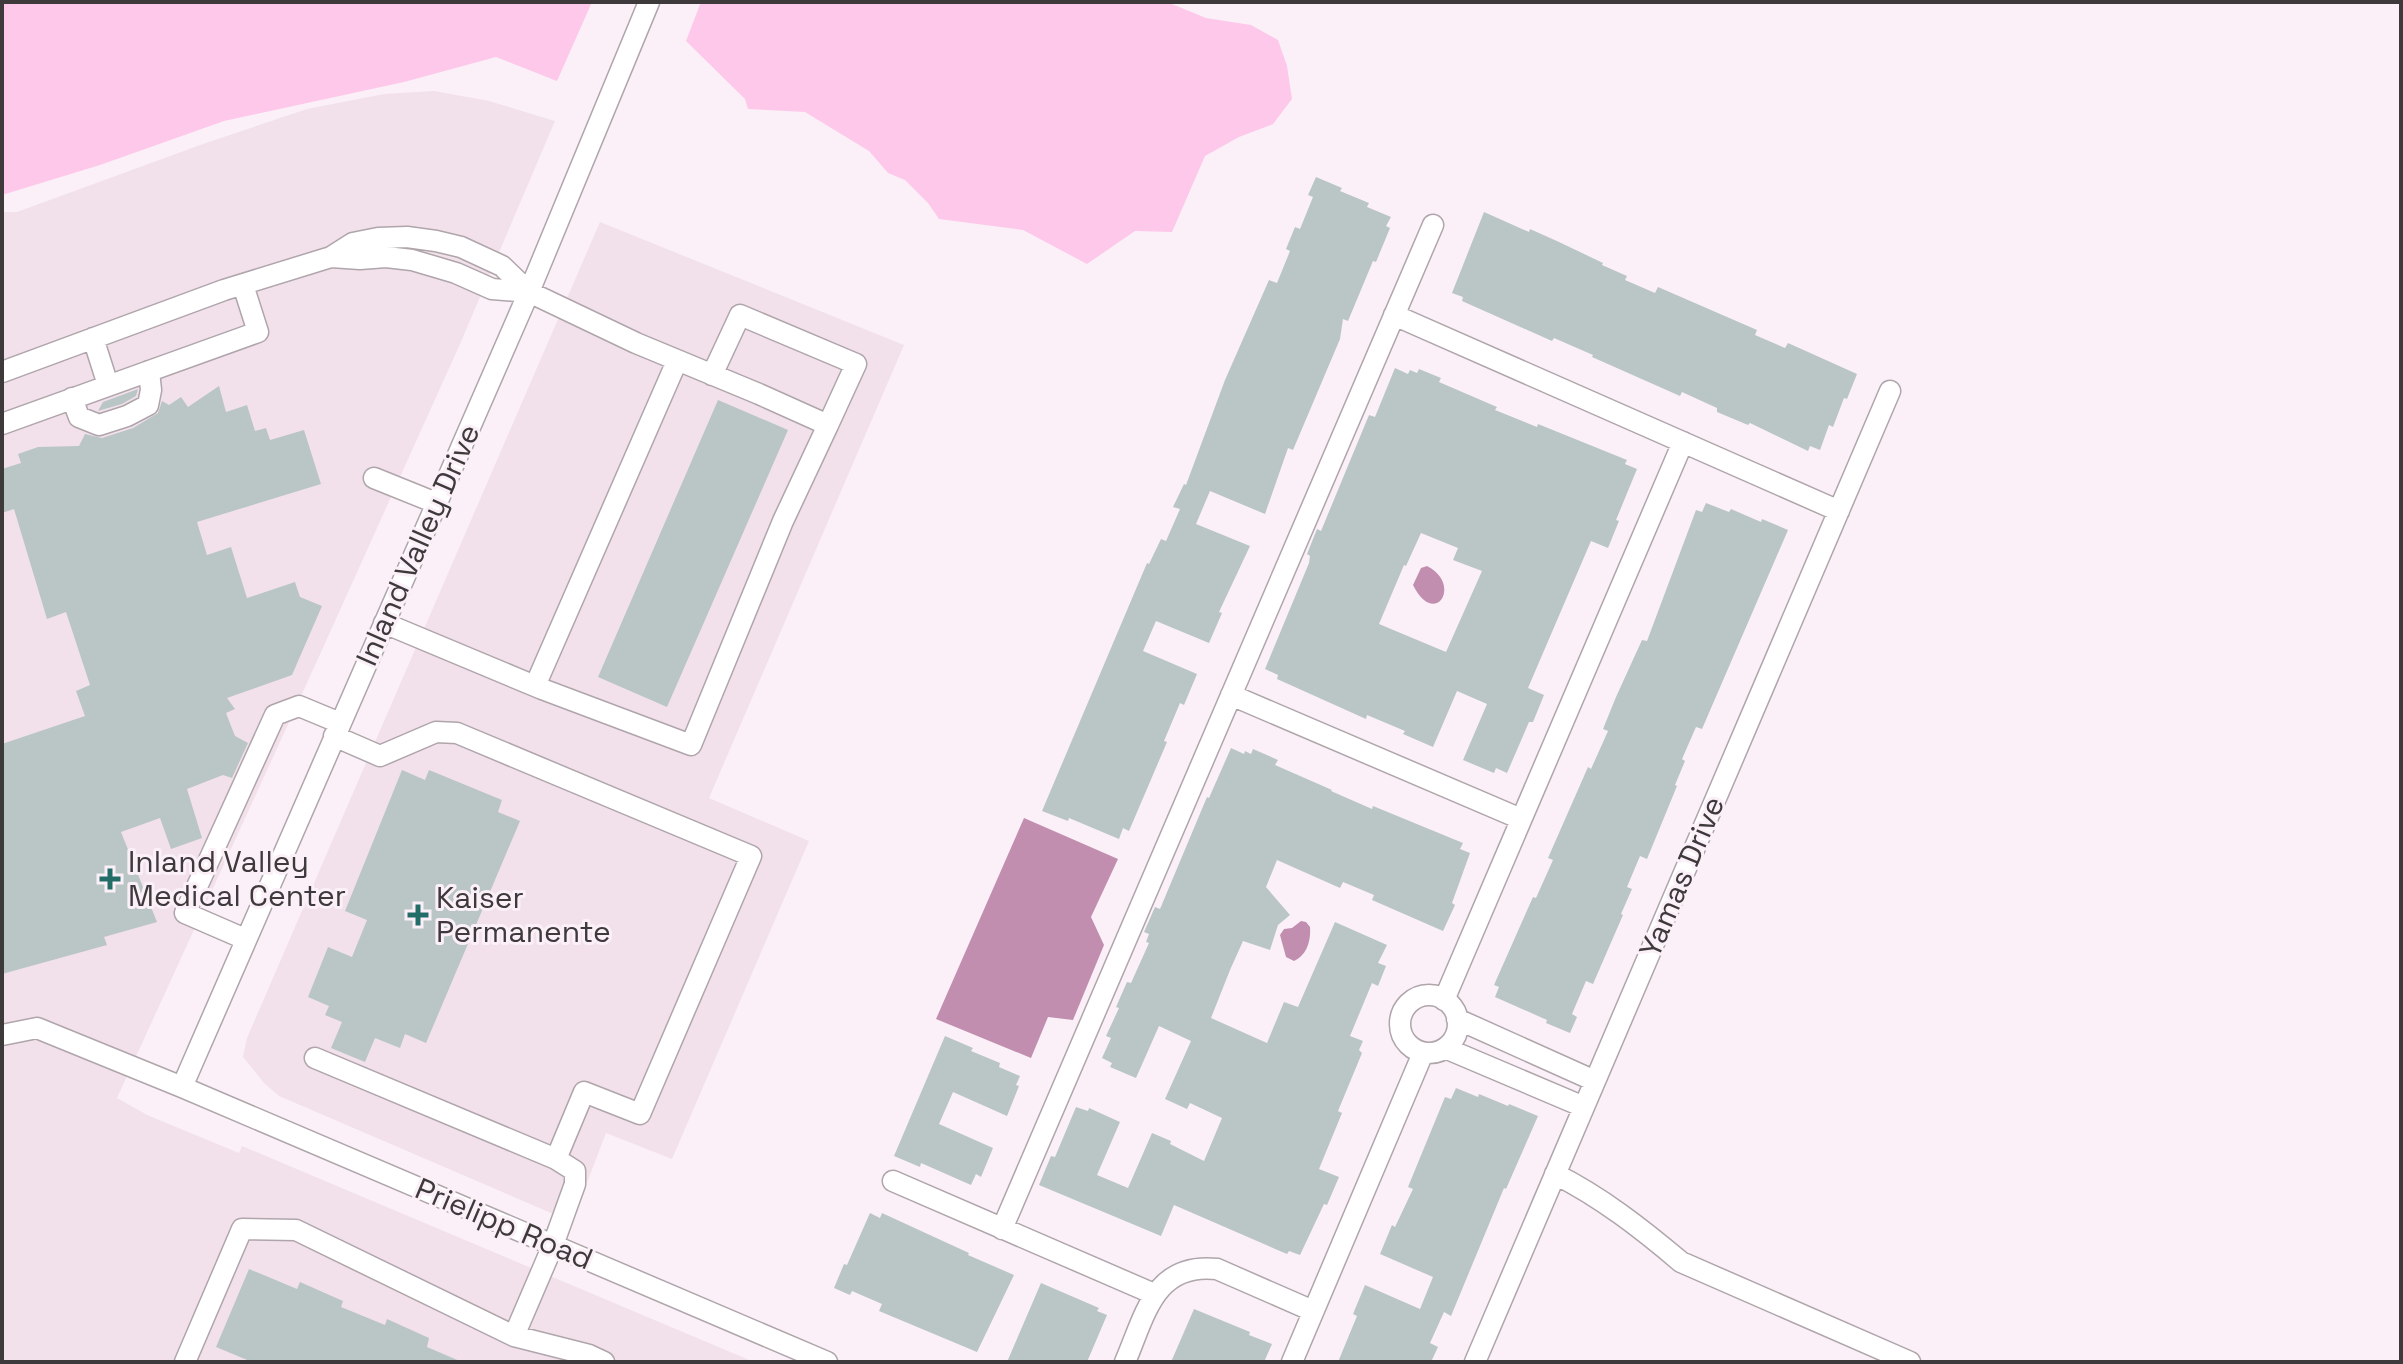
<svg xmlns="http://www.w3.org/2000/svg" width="2403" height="1364" font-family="'Space Grotesk',sans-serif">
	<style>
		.built { fill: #f2e1eb }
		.green { fill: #fdc8ea }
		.water { fill: #c18eaf }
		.building { fill: #b9c6c5; fill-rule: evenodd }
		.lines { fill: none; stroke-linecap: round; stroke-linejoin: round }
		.minor-casing { stroke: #afa5ab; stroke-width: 23 }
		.minor { stroke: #fff; stroke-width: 20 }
		.poi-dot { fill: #226d68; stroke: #fbf0f7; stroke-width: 3 }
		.labels { text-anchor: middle; stroke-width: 6; stroke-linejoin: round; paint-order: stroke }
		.street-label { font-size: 30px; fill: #3e3a3c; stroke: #fbf0f7 }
		.poi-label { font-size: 30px; fill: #3e3a3c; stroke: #fbf0f7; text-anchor: start }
	</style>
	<rect width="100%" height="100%" fill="#fbf0f7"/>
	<path class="built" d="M 434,91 L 489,101 L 555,121 L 460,344 L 317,661 L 117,1098 L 147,1115 L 239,1153 L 242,1146 L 754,1362 L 2,1362 L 2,212 L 17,212 L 203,144 L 307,109 L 384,94 Z
		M 600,222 L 904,345 L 709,798 L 809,841 L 672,1159 L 606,1133 L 572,1222 L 279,1096 L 264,1083 L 243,1057 L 247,1038 Z"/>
	<path class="green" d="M 2,2 L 592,2 L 557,81 L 496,57 L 404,82 L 224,121 L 100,165 L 2,195 Z
		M 701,2 L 1167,2 L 1206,18 L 1251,25 L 1278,40 L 1287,66 L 1292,99 L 1273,124 L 1239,137 L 1205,156 L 1172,232 L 1135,231 L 1087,264 L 1023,230 L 939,219 L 928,203 L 905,180 L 888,173 L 869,151 L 805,112 L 748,109 L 745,99 L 686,41 Z"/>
	<path class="water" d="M 1427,566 C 1463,584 1435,629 1413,585 L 1421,568 Z
		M 1024,818 L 1118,859 L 1091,917 L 1104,945 L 1073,1020 L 1048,1017 L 1031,1058 L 936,1019 Z
		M 1301,921 L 1306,922 L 1310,927 C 1311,941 1307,955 1294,961 L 1286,957 L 1280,935 L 1284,929 L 1292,928 Z"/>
	<path class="building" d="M 1316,177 L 1342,188 L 1340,191 L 1369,203 L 1367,207 L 1391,217 L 1386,226 L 1390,228 L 1376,262 L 1373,261 L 1348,321 L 1343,319 L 1340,339 L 1293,450 L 1288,448 L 1265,514 L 1210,491 L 1196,524 L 1250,546 L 1219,612 L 1222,613 L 1209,643 L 1156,621 L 1143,651 L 1197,674 L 1184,705 L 1180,703 L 1164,741 L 1167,742 L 1129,831 L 1123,828 L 1119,839 L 1069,818 L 1068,821 L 1042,811 L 1147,563 L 1149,564 L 1161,539 L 1166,541 L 1180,509 L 1173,507 L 1184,484 L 1186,485 L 1225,380 L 1269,280 L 1277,283 L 1290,251 L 1286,249 L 1295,227 L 1300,229 L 1313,197 L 1308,195 Z
		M 1484,212 L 1529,232 L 1530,229 L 1559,242 L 1603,263 L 1602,265 L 1627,276 L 1625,280 L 1655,293 L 1658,287 L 1757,330 L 1755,335 L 1785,348 L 1788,343 L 1857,374 L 1847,399 L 1844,398 L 1833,427 L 1829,425 L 1820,450 L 1810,446 L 1808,451 L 1750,423 L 1748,425 L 1717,412 L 1717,408 L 1682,392 L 1680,396 L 1592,357 L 1593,355 L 1554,338 L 1552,341 L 1462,301 L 1463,297 L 1452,293 Z
		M 1395,368 L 1408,374 L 1410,370 L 1417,373 L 1419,369 L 1441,378 L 1439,382 L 1497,407 L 1495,410 L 1537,427 L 1538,424 L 1627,460 L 1625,464 L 1637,469 L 1616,520 L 1619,521 L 1608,548 L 1591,541 L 1528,688 L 1544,695 L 1533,722 L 1529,722 L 1507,773 L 1496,768 L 1494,773 L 1463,760 L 1487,704 L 1457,691 L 1433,747 L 1403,734 L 1405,731 L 1367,715 L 1366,719 L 1277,679 L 1278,675 L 1265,669 L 1309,563 L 1310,556 L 1307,554 L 1317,529 L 1321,531 L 1369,415 L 1375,417 ZM 1421,533 L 1458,548 L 1453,560 L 1482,571 L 1446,652 L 1379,624 L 1404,565 L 1406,566 Z
		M 219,386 L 226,412 L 247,405 L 255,431 L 266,428 L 270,440 L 304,430 L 321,484 L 197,522 L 207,555 L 231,547 L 247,598 L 295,582 L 300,597 L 322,606 L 292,675 L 227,698 L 235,709 L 226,713 L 235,736 L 248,743 L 232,778 L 223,775 L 187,789 L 202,838 L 171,849 L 160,818 L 121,832 L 157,922 L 104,937 L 107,945 L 2,974 L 2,744 L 85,716 L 76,691 L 90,685 L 66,612 L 47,619 L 14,509 L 2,513 L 2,469 L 21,463 L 18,454 L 38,447 L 79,446 L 85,434 L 102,438 L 133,428 L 158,413 L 162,401 L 169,405 L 181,397 L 188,407 Z
		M 138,389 L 136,396 L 122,404 L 98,411 L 103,402 Z
		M 718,400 L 788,430 L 667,707 L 598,677 Z
		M 1706,503 L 1729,512 L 1731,509 L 1761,522 L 1762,519 L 1788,530 L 1702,729 L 1696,727 L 1682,759 L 1685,761 L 1675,785 L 1677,786 L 1647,859 L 1640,856 L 1627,887 L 1632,889 L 1621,914 L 1623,915 L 1593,984 L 1586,981 L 1572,1014 L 1577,1017 L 1570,1033 L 1546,1023 L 1547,1020 L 1495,997 L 1499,987 L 1494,985 L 1533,897 L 1536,898 L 1553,860 L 1548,858 L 1588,767 L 1591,769 L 1608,731 L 1603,729 L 1616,697 L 1642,640 L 1647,641 L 1696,510 L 1702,512 Z
		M 1231,748 L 1244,754 L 1245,751 L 1251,754 L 1253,749 L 1278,760 L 1275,765 L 1332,790 L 1331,791 L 1372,809 L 1373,806 L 1463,843 L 1460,849 L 1470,853 L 1452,903 L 1455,905 L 1443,931 L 1372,900 L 1374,895 L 1343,882 L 1340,888 L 1277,860 L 1266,887 L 1290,915 L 1278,925 L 1270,950 L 1243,941 L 1230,970 L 1211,1018 L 1267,1043 L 1284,1002 L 1298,1007 L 1335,922 L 1387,945 L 1378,963 L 1386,966 L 1378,986 L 1372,983 L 1350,1036 L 1363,1041 L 1359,1050 L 1362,1053 L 1338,1111 L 1342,1113 L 1319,1169 L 1339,1177 L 1327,1205 L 1324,1204 L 1300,1255 L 1289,1251 L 1287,1254 L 1174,1205 L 1161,1236 L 1039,1185 L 1051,1156 L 1055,1157 L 1076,1107 L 1088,1111 L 1089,1108 L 1120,1122 L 1097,1175 L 1128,1188 L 1152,1133 L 1171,1141 L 1170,1144 L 1204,1161 L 1222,1118 L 1190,1103 L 1187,1109 L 1165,1099 L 1191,1041 L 1159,1026 L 1136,1078 L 1110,1067 L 1112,1063 L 1102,1058 L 1111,1038 L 1106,1036 L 1119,1008 L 1116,1007 L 1127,982 L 1131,983 L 1149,943 L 1146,942 L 1149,934 L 1144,932 L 1155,907 L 1160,909 L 1207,797 L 1209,798 Z
		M 402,770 L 425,780 L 429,770 L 502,800 L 498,812 L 520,821 L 426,1043 L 405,1034 L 400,1048 L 375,1038 L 365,1062 L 331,1048 L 342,1022 L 325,1015 L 329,1006 L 308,997 L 328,947 L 352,957 L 367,920 L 345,911 Z
		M 945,1036 L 973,1048 L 971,1051 L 1000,1063 L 999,1067 L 1020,1076 L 1016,1085 L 1019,1086 L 1007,1116 L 953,1092 L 939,1124 L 993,1148 L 981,1177 L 976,1174 L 971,1185 L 921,1163 L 920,1167 L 894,1156 Z
		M 1456,1088 L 1478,1097 L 1479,1094 L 1508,1106 L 1509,1104 L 1538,1116 L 1506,1189 L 1504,1188 L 1451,1316 L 1444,1312 L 1430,1343 L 1438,1347 L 1431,1362 L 1338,1362 L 1357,1316 L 1353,1314 L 1365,1285 L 1420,1309 L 1433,1277 L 1380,1254 L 1392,1225 L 1395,1227 L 1413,1189 L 1408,1187 L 1445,1097 L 1451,1099 Z
		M 870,1213 L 880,1218 L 882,1213 L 969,1253 L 968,1255 L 1014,1275 L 977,1352 L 879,1311 L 882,1304 L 852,1291 L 850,1295 L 834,1288 L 844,1264 L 847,1265 Z
		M 249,1269 L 297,1289 L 300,1282 L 343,1301 L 341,1307 L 385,1325 L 387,1319 L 429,1338 L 427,1347 L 462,1362 L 252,1362 L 216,1347 Z
		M 1041,1283 L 1099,1308 L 1097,1311 L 1107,1315 L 1087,1362 L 1007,1362 Z
		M 1194,1309 L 1250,1332 L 1249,1335 L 1272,1344 L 1264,1362 L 1171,1362 Z"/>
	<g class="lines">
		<defs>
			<path id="minor" d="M 331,257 L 360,259 L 386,257 L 412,260 L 456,273 L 492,289 L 529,292
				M 1394,315 L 1839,511
				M 93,338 L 108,385
				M 2,372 L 224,290 L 331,257 L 353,243 L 378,238 L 407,237 L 436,241 L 461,247 L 502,266 L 529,292 L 636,343 L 759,394 L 828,425 L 783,521 L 691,745 L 542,689 L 384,623
				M 712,375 L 740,315 L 856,364 L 828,425
				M 72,398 L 79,417 L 99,425 L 127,416 L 148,405 L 151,390 L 149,371
				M 2,424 L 258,332 L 243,285
				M 374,478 L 436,503
				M 535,686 L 677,361
				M 1231,695 L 1521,819
				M 334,736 L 380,756 L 436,732 L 457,733 L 751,856 L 640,1114 L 584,1092 L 556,1159 L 575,1171 L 575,1184 L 553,1245 L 514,1336
				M 245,939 L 185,913 L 275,715 L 299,706 L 340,723
				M1400 1024a29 29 0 1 1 58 0a29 29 0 1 1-58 0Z
				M 1444,1000 L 1683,442
				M 1457,1019 L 1595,1081
				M 2,1035 L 37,1028 L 182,1087 L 827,1362
				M 1445,1048 L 1584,1107
				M 315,1058 L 556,1159
				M 182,1087 L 529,292 L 649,2
				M 1555,1174 C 1601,1197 1642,1229 1681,1262 L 1910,1362
				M 893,1181 L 1154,1294
				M 1002,1229 L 1433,225
				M 185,1362 L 242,1229 L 296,1230 L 514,1336 L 589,1355 L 604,1362
				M 1125,1362 C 1145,1316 1154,1262 1217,1269 L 1313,1311
				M 1292,1362 L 1423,1053
				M 1475,1362 L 1890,391"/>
		</defs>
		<use href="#minor" class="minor-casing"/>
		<use href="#minor" class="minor"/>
	</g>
	<g class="poi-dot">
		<path d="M106 867h8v8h8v8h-8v8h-8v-8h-8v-8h8z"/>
		<path d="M414 903h8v8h8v8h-8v8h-8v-8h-8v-8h8z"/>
	</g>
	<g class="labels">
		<g class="street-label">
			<text transform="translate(418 545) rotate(-66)" y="10">Inland Valley Drive</text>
			<text transform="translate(1682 877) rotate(-67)" y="10">Yamas Drive</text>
			<text transform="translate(504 1224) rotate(23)" y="10">Prielipp Road</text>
		</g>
		<g class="poi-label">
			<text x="128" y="872">Inland Valley<tspan x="128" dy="34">Medical Center</tspan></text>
			<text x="436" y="908">Kaiser<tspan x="436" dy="34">Permanente</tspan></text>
		</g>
	</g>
	<rect width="2403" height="1364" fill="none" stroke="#3e3a3c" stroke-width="8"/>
</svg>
